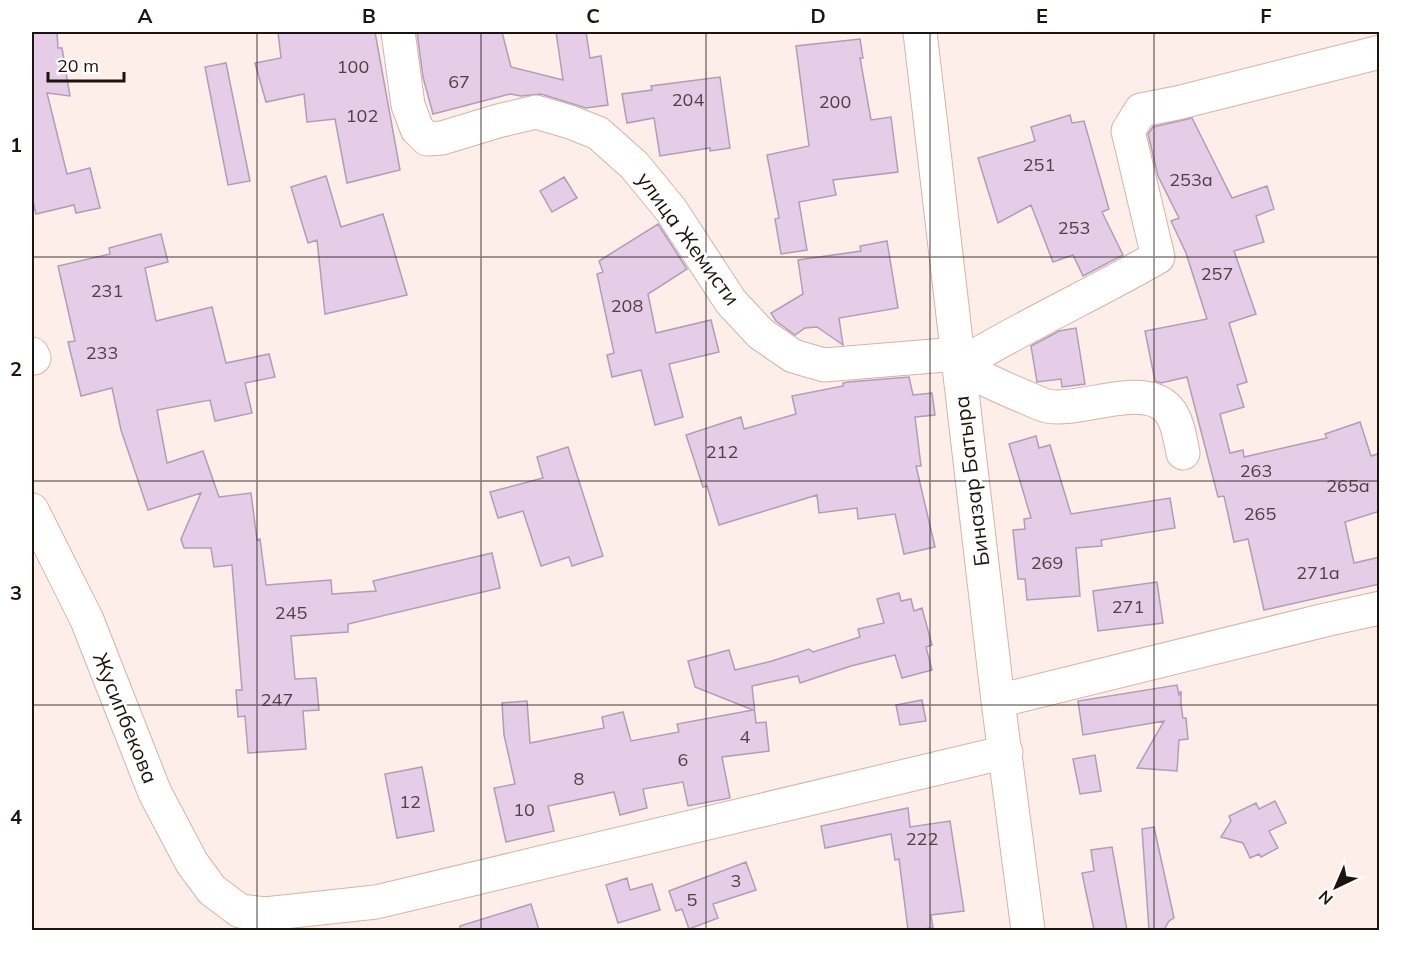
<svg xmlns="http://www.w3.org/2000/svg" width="1411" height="962" font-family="Mulish,sans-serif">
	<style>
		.building { fill: #e5cce7; stroke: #b39cb6; stroke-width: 1.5 }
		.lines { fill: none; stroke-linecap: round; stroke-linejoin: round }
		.minor-casing { stroke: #d7b3a7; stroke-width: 35 }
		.minor { stroke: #fff; stroke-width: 33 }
		.grid { fill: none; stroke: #1f130e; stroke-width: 1.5; stroke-opacity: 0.55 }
		.labels { text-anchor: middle; stroke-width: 6; stroke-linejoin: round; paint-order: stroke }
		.number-label { font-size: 18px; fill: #504144 }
		.street-label { font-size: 21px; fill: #1f130e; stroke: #fff }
		.neatline { fill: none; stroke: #1f130e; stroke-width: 2 }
		.grid-label { font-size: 20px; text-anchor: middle; font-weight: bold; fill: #1f130e }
	</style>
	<rect width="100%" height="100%" fill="#fdeee9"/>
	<path class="building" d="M 32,32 L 57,32 L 58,48 L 62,48 L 70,96 L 47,93 L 67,174 L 90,168 L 100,208 L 76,213 L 74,205 L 36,214 L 32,197 Z
		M 278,32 L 375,32 L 400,170 L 347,183 L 335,119 L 307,122 L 304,94 L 266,102 L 255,63 L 281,58 Z
		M 417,32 L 502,32 L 511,67 L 563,80 L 556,32 L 586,32 L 590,58 L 601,56 L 608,105 L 586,108 L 541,94 L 521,96 L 510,94 L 433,114 L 423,77 Z
		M 860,39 L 863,58 L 860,58 L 871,120 L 891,117 L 898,172 L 833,180 L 836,195 L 799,202 L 807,250 L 781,254 L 775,219 L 779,218 L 767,155 L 809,146 L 796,46 Z
		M 226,63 L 250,181 L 228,185 L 205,67 Z
		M 720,77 L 730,148 L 710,151 L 710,148 L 660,156 L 654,118 L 627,123 L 622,94 L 652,90 L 651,86 Z
		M 1070,115 L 1072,123 L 1084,121 L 1109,209 L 1102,212 L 1123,255 L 1083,276 L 1073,255 L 1053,262 L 1031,205 L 998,223 L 978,158 L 1035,141 L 1031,127 Z
		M 1192,118 L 1232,198 L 1267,186 L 1274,209 L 1256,216 L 1264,242 L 1234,251 L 1256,314 L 1229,323 L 1247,382 L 1237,385 L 1244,407 L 1220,414 L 1230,453 L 1243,450 L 1244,457 L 1327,438 L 1325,434 L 1360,422 L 1371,456 L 1380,453 L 1380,511 L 1345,522 L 1354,563 L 1380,557 L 1380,584 L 1264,610 L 1248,539 L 1234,542 L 1224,496 L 1218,497 L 1187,377 L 1161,383 L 1155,381 L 1145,331 L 1207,319 L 1186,253 L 1171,221 L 1179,218 L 1158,176 L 1148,134 L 1153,127 Z
		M 326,176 L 341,227 L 383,214 L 407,295 L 325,314 L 317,240 L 308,243 L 291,187 Z
		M 564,177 L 577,198 L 552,212 L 540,191 Z
		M 658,224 L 687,269 L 648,294 L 656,333 L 711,320 L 719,352 L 669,364 L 683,417 L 655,425 L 641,370 L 612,377 L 607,355 L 614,353 L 597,274 L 603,272 L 599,261 Z
		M 161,234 L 168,262 L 145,268 L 156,321 L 212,307 L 226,363 L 269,354 L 275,377 L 245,383 L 252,413 L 215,421 L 210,400 L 157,410 L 167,463 L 203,451 L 219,497 L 251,493 L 257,540 L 260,539 L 266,585 L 331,580 L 332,594 L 376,591 L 373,581 L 492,553 L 500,588 L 348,624 L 348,632 L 291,636 L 295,679 L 316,678 L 319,710 L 303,711 L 306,749 L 248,753 L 245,716 L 238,717 L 236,690 L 242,690 L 232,565 L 214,567 L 211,548 L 184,548 L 181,539 L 201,493 L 148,510 L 121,430 L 112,388 L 81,396 L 68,342 L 75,341 L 58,266 L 110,254 L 109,248 Z
		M 887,241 L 898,308 L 839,318 L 843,345 L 817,327 L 805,328 L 795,335 L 776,321 L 771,313 L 803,294 L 798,260 L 861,251 L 860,246 Z
		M 1076,328 L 1085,384 L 1062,387 L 1061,379 L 1037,382 L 1031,346 L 1059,331 Z
		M 909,377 L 913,395 L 932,393 L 935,415 L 915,417 L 921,466 L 916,466 L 935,547 L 904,554 L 895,514 L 858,519 L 857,508 L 819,513 L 817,495 L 719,525 L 707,486 L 703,487 L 686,435 L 741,417 L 744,429 L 796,414 L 792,396 L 843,386 L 843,383 L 848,382 Z
		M 1036,436 L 1039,448 L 1050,445 L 1071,514 L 1170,498 L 1175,528 L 1101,540 L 1102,546 L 1076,548 L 1080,596 L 1027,600 L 1025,579 L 1018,579 L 1013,530 L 1025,529 L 1024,519 L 1031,518 L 1009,444 Z
		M 568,447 L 603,556 L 572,566 L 569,557 L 541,566 L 523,511 L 498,518 L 490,492 L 543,478 L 537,457 Z
		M 1157,582 L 1163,623 L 1098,631 L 1093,591 Z
		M 899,593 L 901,601 L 911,599 L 914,611 L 922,608 L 932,645 L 926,647 L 932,670 L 902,678 L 895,655 L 851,666 L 800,683 L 798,676 L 752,686 L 756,723 L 766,722 L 769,751 L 722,757 L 730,798 L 688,806 L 683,782 L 643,789 L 647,808 L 620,815 L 614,792 L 548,806 L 554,831 L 506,842 L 494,788 L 515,784 L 504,735 L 502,703 L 527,701 L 530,743 L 604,728 L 602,717 L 623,712 L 631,741 L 679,732 L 677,724 L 753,710 L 695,687 L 688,661 L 729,650 L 735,670 L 772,661 L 809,649 L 813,652 L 860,637 L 858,629 L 884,623 L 877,599 Z
		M 1177,685 L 1179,695 L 1181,691 L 1181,705 L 1183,718 L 1186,718 L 1188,739 L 1179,740 L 1177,771 L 1137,768 L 1164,721 L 1083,735 L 1078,701 Z
		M 922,700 L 926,721 L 900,725 L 896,705 Z
		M 1095,755 L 1101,791 L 1080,794 L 1073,759 Z
		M 422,767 L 434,831 L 397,838 L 385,774 Z
		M 1275,801 L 1286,823 L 1269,831 L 1278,848 L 1261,857 L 1259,854 L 1250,858 L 1243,843 L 1221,837 L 1231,821 L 1229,816 L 1256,803 L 1259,809 Z
		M 908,808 L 910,827 L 950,821 L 964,911 L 931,915 L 933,928 L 911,930 L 908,930 L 899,859 L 895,860 L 891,834 L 825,848 L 821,826 Z
		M 1154,827 L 1174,918 L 1169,921 L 1164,930 L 1149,930 L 1142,829 Z
		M 1112,847 L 1127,930 L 1094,930 L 1082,873 L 1094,871 L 1091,850 Z
		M 746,862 L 756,890 L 713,904 L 718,918 L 689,929 L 682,909 L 676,911 L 669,891 Z
		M 627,878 L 630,890 L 652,884 L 660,910 L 618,923 L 606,885 Z
		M 531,904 L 539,930 L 460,930 L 460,926 Z"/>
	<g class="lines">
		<defs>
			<path id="minor" d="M 398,32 L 408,105 L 417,129 L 427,139 L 442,138 L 498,121 L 536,112 L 570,122 L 598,133 L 634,165 L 671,210 L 731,302 L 761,334 L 793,356 L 824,365 L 957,354
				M 920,32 L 998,701 L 1028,930
				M 32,354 L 34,358
				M 958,366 C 1023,326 1092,295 1158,257 L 1128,131 L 1141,110 L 1177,103 L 1380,52
				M 958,366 C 980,377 1002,388 1025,397 C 1032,400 1039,404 1047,406 C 1080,413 1142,381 1168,409 C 1178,420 1180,439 1183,453
				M 32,510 L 87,620 L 155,793 L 192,863 L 212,890 L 240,911 L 265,914 L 376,902 L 1006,752
				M 998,701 L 1325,620 L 1380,608"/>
		</defs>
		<use href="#minor" class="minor-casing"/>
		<use href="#minor" class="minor"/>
	</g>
	<path class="grid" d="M 257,32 L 257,930M 481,32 L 481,930M 706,32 L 706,930M 930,32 L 930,930M 1154,32 L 1154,930M 32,257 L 1380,257M 32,481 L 1380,481M 32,705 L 1380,705"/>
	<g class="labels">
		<g class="number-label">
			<text x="353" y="73">100</text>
			<text x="459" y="88">67</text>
			<text x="688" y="106">204</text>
			<text x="835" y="108">200</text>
			<text x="362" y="122">102</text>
			<text x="1039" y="171">251</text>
			<text x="1191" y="186">253а</text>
			<text x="1074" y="234">253</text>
			<text x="1217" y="280">257</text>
			<text x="107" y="297">231</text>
			<text x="627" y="312">208</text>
			<text x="102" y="359">233</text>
			<text x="722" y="458">212</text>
			<text x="1256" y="477">263</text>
			<text x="1348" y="492">265а</text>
			<text x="1260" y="520">265</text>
			<text x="1047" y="569">269</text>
			<text x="1318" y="579">271а</text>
			<text x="1128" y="613">271</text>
			<text x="291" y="619">245</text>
			<text x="277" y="706">247</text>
			<text x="745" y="743">4</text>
			<text x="683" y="766">6</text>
			<text x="579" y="785">8</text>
			<text x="410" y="808">12</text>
			<text x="524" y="816">10</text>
			<text x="922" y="845">222</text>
			<text x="736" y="887">3</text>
			<text x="692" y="906">5</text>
		</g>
		<g class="street-label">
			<text transform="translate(688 239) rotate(54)" y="7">улица Жемисти</text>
			<text transform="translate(972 481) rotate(-97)" y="7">Биназар Батыра</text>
			<text transform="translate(125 718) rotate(68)" y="7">Жусипбекова</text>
		</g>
	</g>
	<rect width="1411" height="962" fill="none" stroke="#ffffff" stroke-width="66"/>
	<g transform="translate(1336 887) rotate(224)" stroke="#ffffff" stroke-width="4.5" paint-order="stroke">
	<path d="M0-4.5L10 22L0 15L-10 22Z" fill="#1f130e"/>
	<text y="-9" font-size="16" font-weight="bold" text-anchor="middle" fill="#1f130e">N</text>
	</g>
	<path d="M48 72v9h76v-9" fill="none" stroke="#1f130e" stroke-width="3"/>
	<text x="57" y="72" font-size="18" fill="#1f130e" stroke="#ffffff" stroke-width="4.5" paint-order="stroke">20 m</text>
	<rect x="33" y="33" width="1345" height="896" class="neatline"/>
	<g class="grid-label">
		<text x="145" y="23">A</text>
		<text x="369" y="23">B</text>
		<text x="593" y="23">C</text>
		<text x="818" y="23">D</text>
		<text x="1042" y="23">E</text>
		<text x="1266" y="23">F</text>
		<text x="16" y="152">1</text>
		<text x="16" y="376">2</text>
		<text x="16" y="600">3</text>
		<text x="16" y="824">4</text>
	</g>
</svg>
